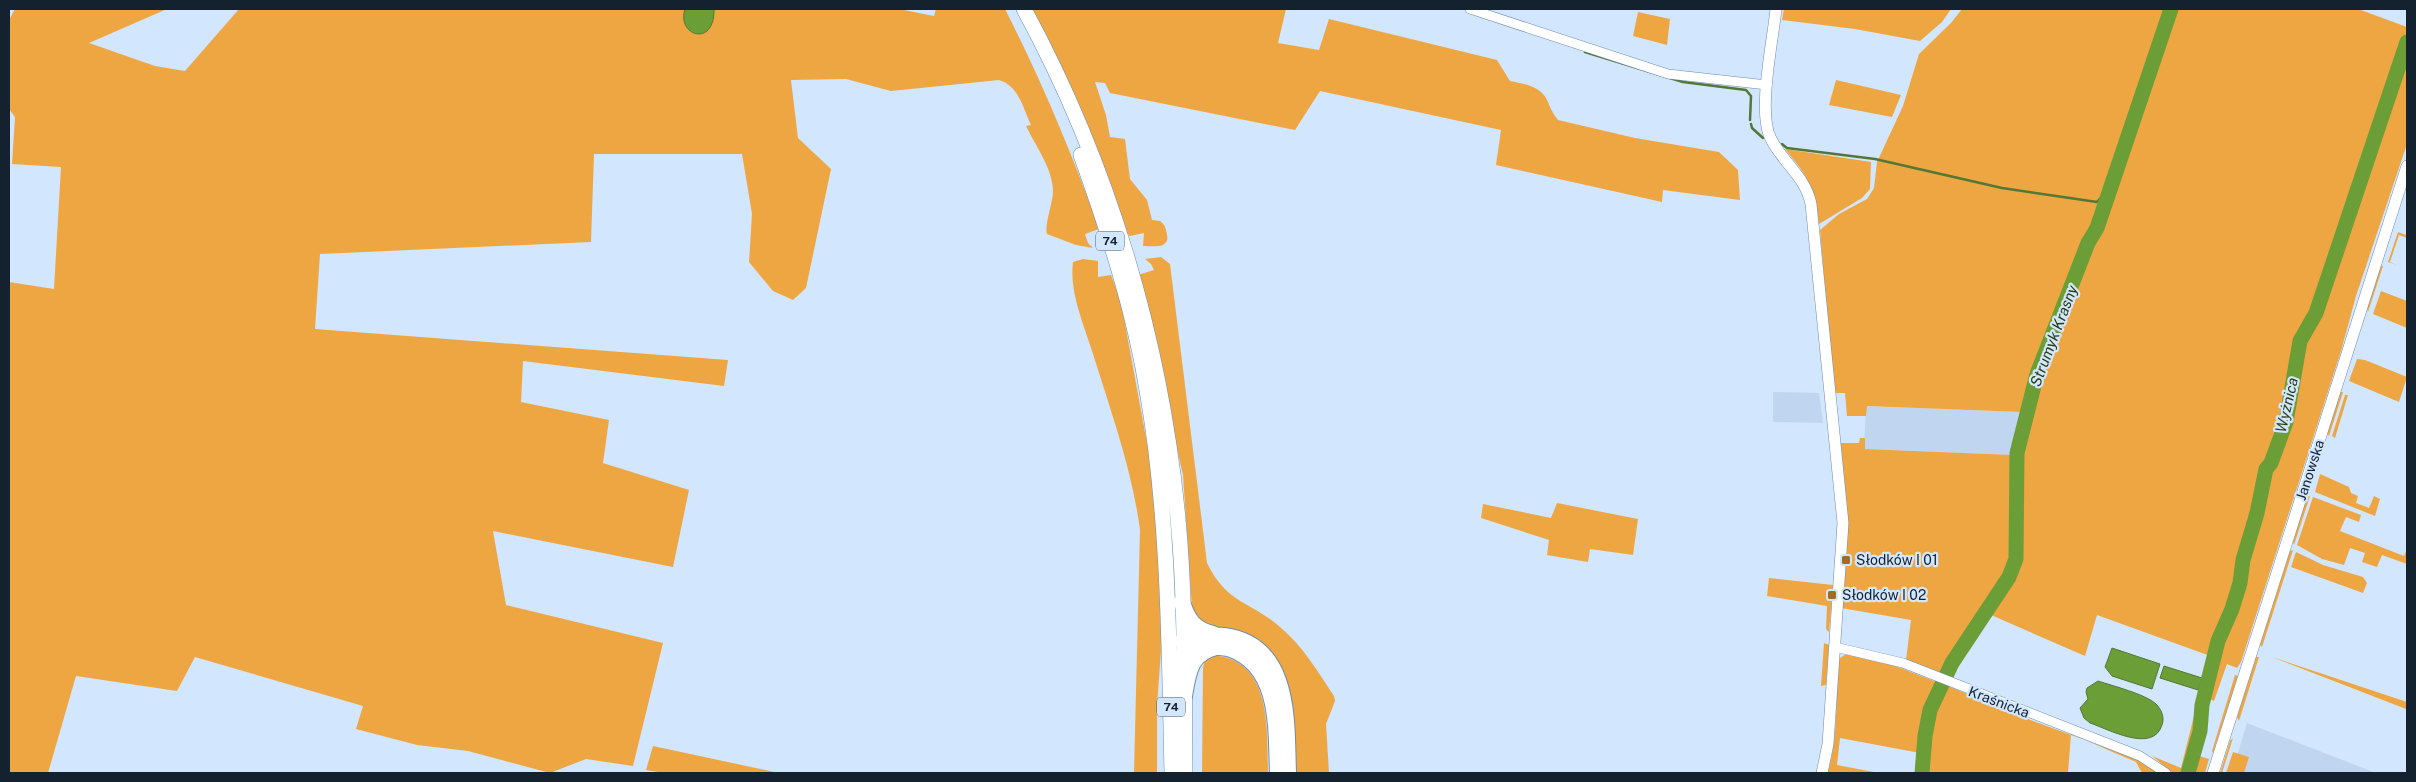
<svg xmlns="http://www.w3.org/2000/svg" width="2416" height="782" font-family="'Public Sans',sans-serif">
	<style>
		.built { fill: #c0d6f0 }
		.green { fill: #eea643 }
		.water { fill: #6c9e37; stroke: #527835 }
		.lines { fill: none; stroke-linecap: round; stroke-linejoin: round }
		.stream { stroke: #527835; stroke-width: 2.5 }
		.river { stroke: #6c9e37; stroke-width: 15 }
		.minor-casing { stroke: #6d8caf; stroke-width: 10 }
		.tertiary-casing { stroke: #6d8caf; stroke-width: 12 }
		.primary-casing { stroke: #6d8caf; stroke-width: 16 }
		.motorway-casing { stroke: #6d8caf; stroke-width: 18 }
		.minor { stroke: #fff; stroke-width: 9 }
		.tertiary { stroke: #fff; stroke-width: 11 }
		.primary { stroke: #fff; stroke-width: 15 }
		.motorway { stroke: #fff; stroke-width: 16 }
		.poi-dot { fill: #a16d25; stroke: #d2e6fd; stroke-width: 2 }
		.labels { text-anchor: middle; stroke-width: 4.5; stroke-linejoin: round; paint-order: stroke }
		.shield { fill: #d2e6fd; stroke: #4d5c6d; stroke-width: 1 }
		.shield-label { font-size: 12px; font-weight: bold; fill: #14212f }
		.street-label { font-size: 14px; fill: #14212f; stroke: #d2e6fd }
		.poi-label { font-size: 14px; fill: #14212f; stroke: #d2e6fd; text-anchor: start }
		.water-label { font-size: 15px; font-style: italic; fill: #283c13; stroke: #d2e6fd }
	</style>
	<rect width="100%" height="100%" fill="#d2e6fd"/>
	<path class="built" d="M 1773,392 L 1819,393 L 1823,423 L 1773,422 Z
		M 1866,406 L 2022,412 L 2013,455 L 1864,449 Z
		M 2247,723 L 2376,773 L 2232,773 Z"/>
	<path class="green" d="M 15,9 L 167,9 L 89,43 L 155,66 L 185,71 L 239,9 L 899,9 L 934,16 L 936,9 L 1005,9 C 1041,80 1072,153 1099,229 L 1085,234 L 1088,243 L 1093,248 L 1076,245 L 1047,234 C 1044,225 1053,203 1053,191 C 1053,169 1035,145 1026,126 L 1031,125 C 1023,108 1019,86 999,80 L 891,91 L 846,79 L 791,80 L 798,138 L 831,169 L 806,288 L 793,300 L 773,291 L 749,262 L 752,214 L 742,154 L 594,154 L 591,242 L 320,254 L 315,329 L 728,360 L 724,386 L 523,361 L 521,402 L 609,420 L 603,463 L 689,490 L 673,567 L 493,531 L 506,605 L 663,643 L 633,766 L 586,759 L 550,773 L 468,751 L 417,745 L 356,729 L 363,706 L 195,657 L 177,691 L 76,676 L 48,773 L 9,773 L 9,282 L 54,289 L 61,167 L 12,164 L 15,117 L 9,109 L 9,20 Z
		M 1030,9 L 1286,9 L 1278,43 L 1319,50 L 1329,19 L 1497,60 L 1510,81 C 1524,84 1538,85 1546,98 C 1550,106 1552,113 1558,120 L 1635,138 L 1719,152 L 1738,170 L 1740,200 L 1663,190 L 1662,202 L 1496,165 L 1501,130 L 1320,91 L 1295,130 L 1110,93 L 1105,83 L 1095,82 L 1106,115 L 1110,137 L 1125,139 L 1130,179 L 1147,200 L 1152,220 L 1160,221 C 1165,225 1166,228 1167,235 C 1170,249 1152,246 1143,246 L 1144,233 L 1130,236 L 1125,231 Z
		M 1784,9 L 1951,9 L 1942,22 L 1920,41 L 1855,29 L 1782,20 Z
		M 1962,9 L 2168,9 L 2094,227 L 2088,238 L 2033,373 L 2022,412 L 1867,406 L 1866,416 L 1847,416 L 1845,393 L 1834,393 L 1820,230 L 1839,214 L 1867,199 L 1874,188 L 1877,162 L 1903,106 L 1919,54 L 1951,23 Z
		M 2175,9 L 2358,9 L 2407,27 L 2407,34 L 2314,311 L 2297,343 L 2284,419 L 2269,462 L 2264,469 L 2254,514 L 2242,556 L 2237,588 L 2213,657 L 2097,615 L 2085,656 L 1991,615 L 2019,565 L 2021,456 L 2039,383 L 2106,214 Z
		M 1638,12 L 1670,19 L 1667,45 L 1633,36 Z
		M 2407,47 L 2407,144 L 2356,296 L 2341,351 L 2241,662 L 2237,668 L 2227,664 L 2214,701 L 2206,697 L 2220,641 L 2234,611 L 2242,584 L 2245,560 L 2259,513 L 2268,470 L 2273,465 L 2288,424 L 2302,342 L 2317,315 Z
		M 1836,80 L 1901,95 L 1892,117 L 1829,105 Z
		M 1785,149 L 1871,162 L 1870,189 L 1862,198 L 1819,224 C 1814,186 1809,178 1785,149 Z
		M 2407,231 L 2407,238 L 2399,235 L 2390,262 L 2397,265 L 2388,262 L 2398,232 L 2406,235 Z
		M 1161,257 L 1170,264 L 1207,563 C 1228,605 1249,600 1280,627 C 1303,646 1318,672 1334,696 L 1335,701 L 1326,724 L 1329,773 L 1295,773 C 1293,743 1296,701 1284,674 C 1275,652 1255,637 1233,630 C 1214,624 1201,630 1192,608 L 1183,475 L 1138,275 L 1154,270 L 1151,264 L 1145,259 Z
		M 1083,259 L 1098,261 L 1098,277 L 1111,275 L 1121,302 L 1151,465 L 1165,596 L 1157,705 L 1157,773 L 1134,773 L 1140,530 C 1132,469 1111,412 1093,354 C 1084,325 1069,292 1073,262 Z
		M 2381,266 L 2383,266 L 2368,312 L 2367,309 Z
		M 2381,291 L 2407,301 L 2407,328 L 2373,314 Z
		M 2357,359 L 2365,360 L 2407,377 L 2399,402 L 2349,381 Z
		M 2340,392 L 2343,392 L 2329,436 L 2327,433 Z
		M 2345,395 L 2348,395 L 2335,438 L 2332,436 Z
		M 1860,438 L 1865,438 L 1865,449 L 2013,455 L 2012,559 L 2005,576 L 1982,611 L 1985,612 L 1944,674 L 1906,660 L 1911,620 L 1841,608 L 1840,443 L 1859,443 Z
		M 2320,474 L 2349,487 L 2351,493 L 2358,496 L 2356,503 L 2369,508 L 2374,496 L 2380,499 L 2375,516 L 2315,492 Z
		M 2310,496 L 2294,545 L 2293,542 L 2307,497 Z
		M 2313,497 L 2361,515 L 2359,522 L 2346,517 L 2340,531 L 2404,556 L 2407,549 L 2407,564 L 2382,555 L 2377,567 L 2362,562 L 2365,553 L 2350,548 L 2344,565 L 2322,559 L 2297,545 Z
		M 1557,503 L 1638,519 L 1633,555 L 1590,549 L 1588,562 L 1547,555 L 1549,540 L 1481,518 L 1483,504 L 1551,518 Z
		M 2293,550 L 2262,647 L 2260,645 L 2290,551 Z
		M 2296,552 L 2323,565 L 2363,577 L 2367,583 L 2363,593 L 2291,567 Z
		M 1769,578 L 1833,585 L 1829,632 L 1826,629 L 1827,606 L 1767,596 Z
		M 1824,643 L 1829,645 L 1826,685 L 1821,686 Z
		M 1846,654 L 1893,665 L 1939,683 L 1928,709 L 1920,753 L 1840,738 L 1837,765 L 1879,773 L 1827,773 C 1838,746 1836,695 1838,665 L 1840,658 Z
		M 1207,655 C 1272,655 1267,726 1268,773 L 1202,773 L 1203,667 Z
		M 2256,657 L 2259,657 L 2239,721 L 2237,717 Z
		M 2272,657 L 2407,702 L 2406,709 Z
		M 2235,675 L 2238,676 L 2213,753 L 2212,751 Z
		M 1943,684 L 2033,721 L 2142,761 L 2160,773 L 2142,773 L 2136,762 L 2071,734 L 2068,773 L 1923,773 C 1926,737 1927,718 1943,684 Z
		M 2198,700 L 2202,701 L 2199,731 L 2187,773 L 2173,773 L 2152,756 L 2181,768 Z
		M 2204,702 L 2208,703 L 2207,730 L 2199,756 L 2209,759 L 2205,773 L 2189,773 L 2200,731 Z
		M 2233,738 L 2222,773 L 2220,773 L 2230,741 Z
		M 653,746 L 779,773 L 664,773 L 646,770 Z
		M 2233,752 L 2249,757 L 2244,773 L 2226,773 Z"/>
	<path class="water" d="M 685,9 L 714,9 C 715,48 676,36 685,9 Z
		M 2112,648 L 2160,664 L 2152,689 L 2112,676 L 2105,667 Z
		M 2164,666 L 2202,678 L 2198,690 L 2160,678 Z
		M 2098,681 C 2113,686 2145,694 2156,704 C 2161,709 2165,717 2162,725 C 2153,754 2108,729 2090,723 L 2084,718 L 2080,708 L 2088,699 L 2086,692 L 2087,688 Z"/>
	<g class="lines">
		<path class="stream" d="M 1585,52 L 1683,82 L 1746,90 L 1751,96 L 1750,120
			M 1751,124 L 1752,128 L 1763,138
			M 1782,144 L 1787,148 L 1875,159 L 2002,188 L 2097,202 L 2105,193 L 2109,192"/>
		<path class="river" d="M 1922,773 L 1925,736 L 1930,710 L 1952,663 L 2009,577 L 2016,559 L 2017,453 L 2037,374 L 2088,243 L 2097,228 L 2171,9
			M 2188,773 L 2200,731 L 2202,705 L 2218,641 L 2232,609 L 2240,583 L 2243,560 L 2257,513 L 2266,469 L 2271,463 L 2286,422 L 2300,341 L 2316,313 L 2407,42"/>
		<defs>
			<path id="minor" d="M 1470,9 L 1668,74 L 1767,85
				M 1835,647 L 1903,663 L 2140,756 L 2166,773"/>
			<path id="tertiary" d="M 1776,9 C 1773,40 1757,113 1771,139 C 1783,163 1805,176 1811,204 L 1843,523 L 1828,744 L 1822,773
				M 2213,773 L 2407,166"/>
			<path id="primary" d="M 1024,9 C 1109,166 1161,340 1178,519 C 1186,603 1184,689 1185,773
				M 1081,155 C 1109,233 1135,314 1148,396 C 1169,521 1169,647 1172,773"/>
			<path id="motorway" d="M 1182,602 C 1187,620 1195,630 1213,634
				M 1184,696 C 1188,672 1190,653 1216,647
				M 1278,773 C 1276,730 1281,667 1231,649 C 1216,644 1196,650 1183,641 C 1195,633 1210,635 1224,636 C 1292,645 1286,723 1288,773"/>
		</defs>
		<use href="#minor" class="minor-casing"/>
		<use href="#tertiary" class="tertiary-casing"/>
		<use href="#primary" class="primary-casing"/>
		<use href="#motorway" class="motorway-casing"/>
		<use href="#minor" class="minor"/>
		<use href="#tertiary" class="tertiary"/>
		<use href="#primary" class="primary"/>
		<use href="#motorway" class="motorway"/>
	</g>
	<g class="poi-dot">
		<rect x="1841" y="555" width="10" height="10" rx="2.5"/>
		<rect x="1827" y="590" width="10" height="10" rx="2.5"/>
	</g>
	<g class="labels">
		<g class="shield">
			<rect x="1096" y="231.5" width="28" height="19" rx="4"/>
			<rect x="1157" y="697.5" width="28" height="19" rx="4"/>
		</g>
		<g class="shield-label">
			<text x="1110" y="245">74</text>
			<text x="1171" y="711">74</text>
		</g>
		<g class="street-label">
			<text transform="translate(2310 470) rotate(-72)" y="5">Janowska</text>
			<text transform="translate(1999 702) rotate(21)" y="5">Kraśnicka</text>
		</g>
		<g class="poi-label">
			<text x="1856" y="565">Słodków I 01</text>
			<text x="1842" y="600">Słodków I 02</text>
		</g>
		<g class="water-label">
			<text transform="translate(2054 336) rotate(-69)" y="5">Strumyk Krasny</text>
			<text transform="translate(2287 405) rotate(-77)" y="5">Wyżnica</text>
		</g>
	</g>
	<rect width="2416" height="782" fill="none" stroke="#14212f" stroke-width="20"/>
</svg>
